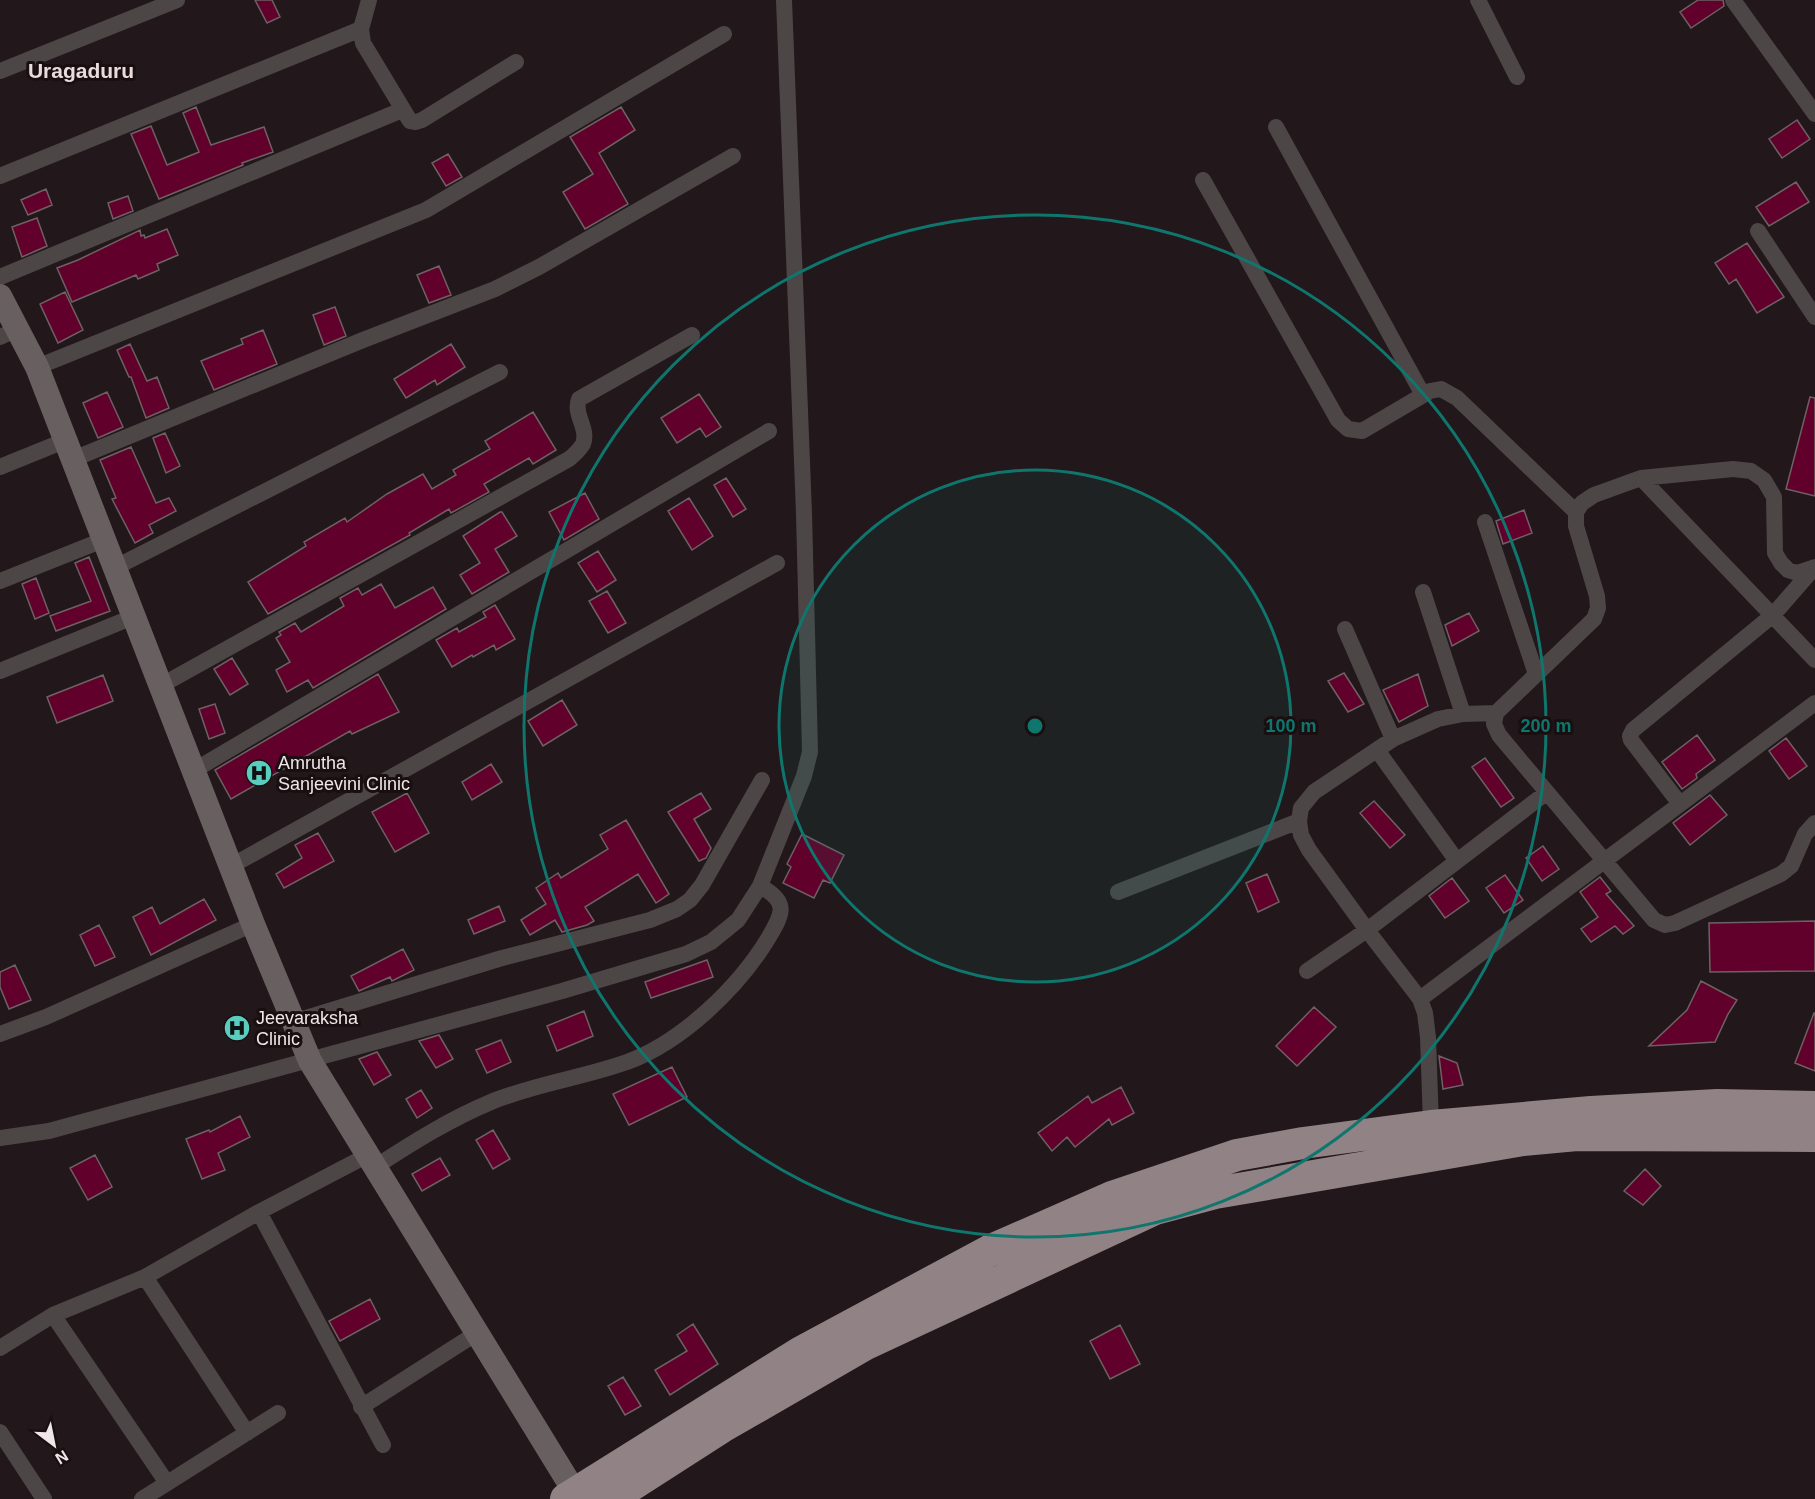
<svg xmlns="http://www.w3.org/2000/svg" width="1815" height="1499" font-family="Arial,sans-serif">
	<style>
		.building { fill: #61002a; stroke: #6e6164; stroke-width: 1.5 }
		.lines { fill: none; stroke-linecap: round; stroke-linejoin: round }
		.street { stroke: #4c4647; stroke-width: 16 }
		.secondary { stroke: #685f60; stroke-width: 24 }
		.highway { stroke: #918285; stroke-width: 32 }
		.ring { fill: none; stroke: #0f766e; stroke-width: 3 }
		.labels { text-anchor: middle; stroke-width: 6; stroke-linejoin: round; paint-order: stroke }
		.poi-label { font-size: 18px; fill: #eee6e8; stroke: #190f11; text-anchor: start }
		.quarter-label { font-size: 21px; font-weight: bold; fill: #ebdbde; stroke: #190f11 }
		.centre { fill: #0f766e; stroke: #190f11; stroke-width: 3 }
		.ring-label { font-size: 18px; text-anchor: middle; font-weight: bold; fill: #0f766e; stroke: #190f11; stroke-width: 6; stroke-linejoin: round; paint-order: stroke }
	</style>
	<rect width="100%" height="100%" fill="#22171a"/>
	<path class="building" d="M 255,0 L 272,0 L 280,17 L 267,23 Z
		M 1698,0 L 1723,0 L 1724,6 L 1691,28 L 1680,12 Z
		M 196,107 L 211,145 L 264,127 L 273,152 L 242,163 L 243,165 L 159,199 L 131,134 L 151,126 L 167,165 L 199,152 L 183,113 Z
		M 621,107 L 635,130 L 599,153 L 628,204 L 585,229 L 563,192 L 593,174 L 570,137 Z
		M 1797,120 L 1810,139 L 1782,158 L 1769,139 Z
		M 448,154 L 462,177 L 446,186 L 432,163 Z
		M 1796,182 L 1809,202 L 1769,226 L 1756,207 Z
		M 46,189 L 52,205 L 28,215 L 21,200 Z
		M 128,196 L 133,211 L 113,219 L 108,203 Z
		M 37,218 L 47,246 L 22,257 L 12,227 Z
		M 167,229 L 178,255 L 157,264 L 159,270 L 138,279 L 136,275 L 72,302 L 57,268 L 78,260 L 140,230 L 141,236 L 144,235 L 145,238 Z
		M 1747,243 L 1784,297 L 1757,313 L 1736,279 L 1729,284 L 1715,263 Z
		M 439,266 L 451,295 L 429,303 L 417,275 Z
		M 65,292 L 83,330 L 58,343 L 40,304 Z
		M 335,307 L 346,336 L 324,345 L 313,315 Z
		M 263,330 L 277,364 L 214,390 L 201,361 L 243,344 L 241,339 Z
		M 130,344 L 147,381 L 157,377 L 169,408 L 146,418 L 131,377 L 129,377 L 117,350 Z
		M 451,344 L 465,367 L 437,385 L 435,380 L 406,398 L 394,379 Z
		M 107,392 L 123,427 L 98,438 L 83,403 Z
		M 699,394 L 721,427 L 706,437 L 700,428 L 677,443 L 661,418 Z
		M 1810,397 L 1815,398 L 1815,496 L 1786,489 Z
		M 533,412 L 556,450 L 533,464 L 529,458 L 484,484 L 489,492 L 451,513 L 449,509 L 409,533 L 410,535 L 268,614 L 248,582 L 306,546 L 304,542 L 345,518 L 347,522 L 387,494 L 423,474 L 432,489 L 456,475 L 453,470 L 490,449 L 485,441 Z
		M 165,433 L 180,466 L 166,473 L 153,438 Z
		M 131,447 L 156,503 L 169,498 L 176,511 L 149,525 L 153,533 L 135,543 L 112,499 L 116,498 L 100,460 Z
		M 726,478 L 746,509 L 733,517 L 714,485 Z
		M 585,493 L 599,519 L 564,540 L 549,512 Z
		M 689,498 L 713,536 L 692,550 L 668,511 Z
		M 1524,510 L 1532,533 L 1503,544 L 1496,521 Z
		M 500,512 L 502,512 L 517,536 L 495,549 L 509,572 L 472,594 L 460,575 L 480,563 L 463,536 Z
		M 598,551 L 616,580 L 597,592 L 578,563 Z
		M 89,557 L 110,611 L 56,631 L 50,616 L 91,601 L 75,563 Z
		M 36,578 L 49,613 L 35,619 L 22,584 Z
		M 381,584 L 395,608 L 433,587 L 446,609 L 313,688 L 308,680 L 287,692 L 276,670 L 290,662 L 276,638 L 281,635 L 279,632 L 295,623 L 301,632 L 344,606 L 340,598 L 358,588 L 362,595 Z
		M 607,591 L 626,623 L 608,633 L 589,601 Z
		M 495,605 L 515,639 L 496,650 L 494,645 L 473,657 L 472,655 L 452,667 L 436,640 L 457,628 L 459,632 L 486,617 L 483,612 Z
		M 1469,613 L 1479,631 L 1452,646 L 1445,625 Z
		M 232,658 L 248,684 L 230,695 L 214,669 Z
		M 1344,673 L 1364,704 L 1348,712 L 1328,681 Z
		M 378,674 L 399,712 L 352,734 L 350,731 L 231,799 L 215,770 Z
		M 1418,674 L 1428,706 L 1399,722 L 1383,690 Z
		M 103,675 L 113,701 L 57,723 L 47,697 Z
		M 562,700 L 577,725 L 543,746 L 528,721 Z
		M 215,704 L 225,733 L 209,739 L 199,709 Z
		M 1697,735 L 1715,760 L 1696,774 L 1697,778 L 1682,789 L 1662,762 Z
		M 1786,738 L 1807,766 L 1789,779 L 1769,751 Z
		M 1485,758 L 1514,798 L 1501,807 L 1472,767 Z
		M 491,764 L 502,782 L 472,800 L 462,782 Z
		M 407,793 L 429,833 L 395,852 L 372,812 Z
		M 701,793 L 711,809 L 694,819 L 711,848 L 706,858 L 699,861 L 668,812 Z
		M 1710,795 L 1727,815 L 1690,845 L 1673,823 Z
		M 1374,801 L 1405,835 L 1390,848 L 1360,813 Z
		M 626,820 L 669,894 L 656,903 L 638,874 L 585,907 L 594,921 L 587,925 L 562,932 L 555,920 L 530,935 L 521,920 L 546,904 L 536,888 L 558,873 L 561,878 L 608,849 L 600,835 Z
		M 318,833 L 334,861 L 284,888 L 276,874 L 302,858 L 295,845 Z
		M 802,834 L 844,855 L 830,883 L 823,880 L 814,898 L 783,883 L 791,867 L 787,864 Z
		M 1543,846 L 1559,869 L 1542,881 L 1526,858 Z
		M 1267,874 L 1279,902 L 1258,912 L 1246,883 Z
		M 1505,875 L 1523,900 L 1504,913 L 1486,888 Z
		M 1600,877 L 1611,891 L 1606,894 L 1634,926 L 1623,934 L 1615,926 L 1591,942 L 1581,929 L 1598,917 L 1580,892 Z
		M 1452,878 L 1469,901 L 1445,918 L 1429,896 Z
		M 204,899 L 216,920 L 151,955 L 133,917 L 152,907 L 160,924 Z
		M 499,906 L 505,921 L 474,934 L 468,920 Z
		M 1815,921 L 1815,971 L 1710,972 L 1709,923 Z
		M 99,925 L 115,957 L 95,966 L 80,935 Z
		M 403,949 L 414,970 L 392,981 L 390,977 L 359,991 L 351,976 Z
		M 707,960 L 713,977 L 651,998 L 645,982 Z
		M 15,965 L 31,1000 L 9,1009 L 0,987 L 0,972 Z
		M 1701,981 L 1737,1000 L 1728,1014 L 1715,1042 L 1649,1046 L 1687,1010 Z
		M 1314,1007 L 1336,1027 L 1297,1066 L 1276,1046 Z
		M 584,1011 L 593,1036 L 557,1051 L 547,1026 Z
		M 1814,1013 L 1815,1013 L 1815,1071 L 1795,1063 Z
		M 439,1035 L 453,1059 L 436,1068 L 419,1041 Z
		M 501,1040 L 511,1062 L 487,1073 L 476,1050 Z
		M 377,1052 L 391,1075 L 374,1085 L 359,1059 Z
		M 1439,1056 L 1457,1063 L 1463,1085 L 1443,1089 Z
		M 672,1067 L 687,1097 L 629,1125 L 613,1094 Z
		M 1121,1087 L 1134,1113 L 1112,1125 L 1109,1119 L 1075,1147 L 1067,1137 L 1052,1151 L 1038,1133 L 1088,1096 L 1092,1103 Z
		M 421,1090 L 432,1108 L 417,1118 L 406,1099 Z
		M 240,1116 L 250,1137 L 218,1153 L 225,1170 L 202,1179 L 186,1139 L 209,1130 L 210,1132 Z
		M 493,1130 L 510,1159 L 493,1169 L 476,1140 Z
		M 95,1155 L 112,1187 L 88,1200 L 70,1168 Z
		M 440,1158 L 450,1175 L 422,1191 L 412,1174 Z
		M 1645,1169 L 1661,1186 L 1643,1205 L 1624,1191 Z
		M 370,1299 L 380,1319 L 340,1341 L 329,1321 Z
		M 693,1324 L 718,1364 L 670,1395 L 655,1370 L 687,1351 L 677,1335 Z
		M 1120,1325 L 1140,1364 L 1110,1379 L 1090,1341 Z
		M 623,1377 L 641,1406 L 625,1415 L 608,1386 Z"/>
	<g class="lines">
		<path class="street" d="M 369,0 L 361,29 L 363,43 L 410,121 L 416,122 L 422,120 L 516,62
			M 1478,0 L 1517,77
			M 1733,0 L 1815,114
			M 0,71 L 177,0
			M 1276,127 L 1423,395
			M 0,176 L 361,29
			M 1203,180 L 1338,420 L 1348,429 L 1362,431 L 1430,391 L 1441,389 L 1457,398 L 1576,512
			M 1758,231 L 1815,317
			M 0,277 L 402,110
			M 0,337 L 17,329
			M 37,367 L 426,210 L 724,34
			M 71,460 L 363,340 L 495,289 L 539,267 L 733,156
			M 0,467 L 64,441
			M 1641,478 L 1815,660
			M 1485,522 L 1536,674
			M 1815,567 L 1797,573 L 1788,570 L 1781,563 L 1775,553 L 1774,497 L 1764,480 L 1751,471 L 1733,469 L 1641,478 L 1594,495 L 1582,503 L 1576,512 L 1576,526 L 1597,596 L 1598,608 L 1594,619 L 1496,713 L 1494,724 L 1499,735 L 1654,920 L 1665,925 L 1675,923 L 1781,874 L 1791,866 L 1805,834 L 1815,823
			M 114,568 L 500,372
			M 0,581 L 103,540
			M 1423,592 L 1463,714
			M 1345,629 L 1393,739
			M 0,671 L 133,617
			M 160,686 L 569,459 C 574,455 580,449 583,444 C 589,428 573,415 579,399 L 692,335
			M 1377,750 L 1457,861
			M 193,771 L 769,431
			M 1680,804 L 1631,740 L 1630,736 L 1633,730 L 1773,615 L 1814,568
			M 231,866 L 777,563
			M 1118,892 L 1299,821
			M 1307,971 L 1367,930 L 1546,793
			M 1420,999 L 1815,703
			M 293,1022 L 502,958 L 650,920 L 677,909 L 690,900 L 702,885 L 762,780
			M 0,1034 L 46,1017 L 253,924
			M 1431,1126 L 1428,1037 L 1425,1013 L 1420,999 L 1367,930 L 1309,850 L 1301,835 L 1299,821 L 1301,808 L 1314,792 L 1393,739 L 1438,719 L 1463,714 L 1496,713
			M 0,1138 L 49,1131 L 562,991 L 686,954 L 711,942 L 738,920 L 760,886 L 804,776 L 810,752 L 804,513 L 784,0
			M 375,1167 C 412,1143 450,1119 491,1102 C 534,1084 582,1078 627,1062 C 682,1042 739,987 769,937 C 783,913 789,902 760,886
			M 259,1212 L 383,1445
			M 145,1277 L 247,1433
			M 53,1315 L 167,1483
			M 0,1348 L 53,1315 L 145,1277 L 259,1212 L 368,1155
			M 361,1407 L 477,1333
			M 0,1432 L 44,1499
			M 142,1499 L 278,1413"/>
		<path class="secondary" d="M 0,296 L 37,367 L 253,924 L 310,1061 L 579,1499"/>
		<path class="highway" d="M 566,1499 L 801,1352 L 989,1251 L 1112,1197 L 1237,1155 L 1303,1143 L 1431,1126 L 1591,1112 L 1717,1105 L 1815,1107
			M 610,1499 L 722,1427 L 866,1344 L 1155,1209 L 1215,1193 L 1523,1140 L 1577,1135 L 1815,1136"/>
	</g>
	<circle cx="1035" cy="726" r="256" fill="#0f766e" fill-opacity=".12"/>
	<g class="ring">
		<circle cx="1035" cy="726" r="256"/>
		<circle cx="1035" cy="726" r="511"/>
	</g>
	<defs>
		<symbol id="hospital-disc" viewBox="-11 -11 22 22"><circle r="9.5" fill="#59cebf" stroke="#190f11"/><path d="M-5-5h3v3.5h4V-5h3V5h-3V1.5h-4V5h-3Z" fill="#111"/></symbol>
	</defs>
	<g fill-rule="evenodd">
		<use href="#hospital-disc" x="244" y="758" width="30" height="30"/>
		<use href="#hospital-disc" x="222" y="1013" width="30" height="30"/>
	</g>
	<g class="labels">
		<g class="poi-label">
			<text x="278" y="769">Amrutha<tspan x="278" dy="21">Sanjeevini Clinic</tspan></text>
			<text x="256" y="1024">Jeevaraksha<tspan x="256" dy="21">Clinic</tspan></text>
		</g>
		<g class="quarter-label">
			<text x="81" y="78">Uragaduru</text>
		</g>
	</g>
	<circle cx="1035" cy="726" r="9" class="centre"/>
	<g class="ring-label">
		<text x="1291" y="732">100 m</text>
		<text x="1546" y="732">200 m</text>
	</g>
	<g transform="translate(54 1445) rotate(148)" stroke="#190f11" stroke-width="4.5" paint-order="stroke">
	<path d="M0-4.5L10 22L0 15L-10 22Z" fill="#eee6e8"/>
	<text y="-9" font-size="16" font-weight="bold" text-anchor="middle" fill="#eee6e8">N</text>
	</g>
</svg>
